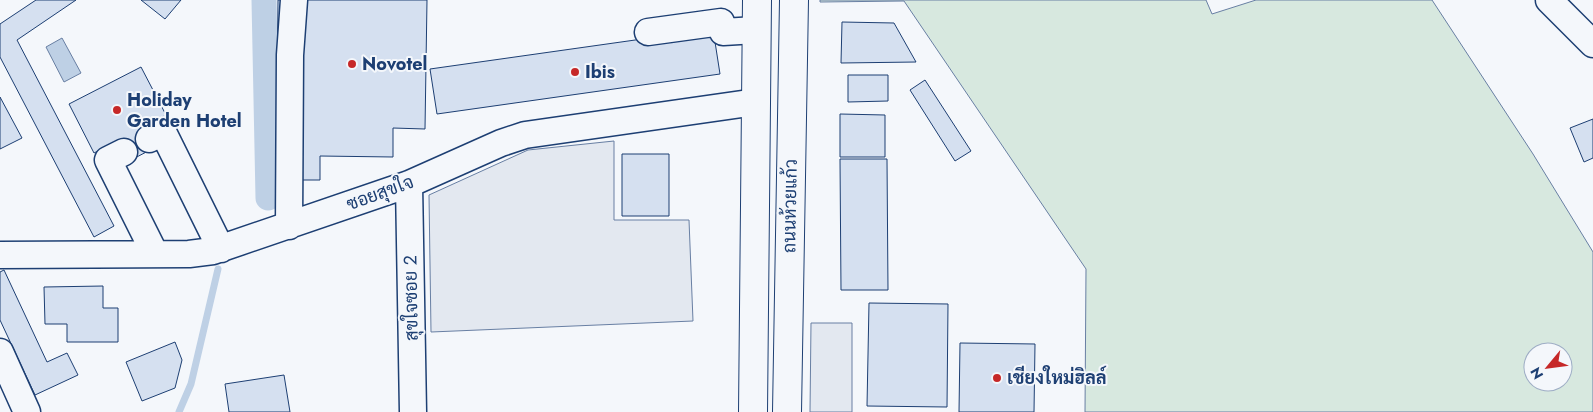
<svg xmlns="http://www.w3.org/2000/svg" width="1593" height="412" font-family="Jost,Sarabun,sans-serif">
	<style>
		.green { fill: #d7e8df; stroke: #687fa3; fill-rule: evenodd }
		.parking { fill: #e3e8f0; stroke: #687fa3 }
		.water { fill: #bed0e5; stroke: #687fa3 }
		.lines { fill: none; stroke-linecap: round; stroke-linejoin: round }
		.stream { stroke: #bed0e5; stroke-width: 7 }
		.canal { stroke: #bed0e5; stroke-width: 25 }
		.building { fill: #d5e0f0; stroke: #1d3f73 }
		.minor-casing { stroke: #1d3f73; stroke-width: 29 }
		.major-casing { stroke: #1d3f73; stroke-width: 30 }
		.minor { stroke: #f4f7fb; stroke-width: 26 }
		.major { stroke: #f4f7fb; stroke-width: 28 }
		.poi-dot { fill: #c62828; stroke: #f4f7fb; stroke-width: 2 }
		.labels { text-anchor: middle; stroke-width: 4; stroke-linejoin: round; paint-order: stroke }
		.poi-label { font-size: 18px; font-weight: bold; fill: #1d3f73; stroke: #f4f7fb; text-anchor: start }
		.street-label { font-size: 18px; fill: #1d3f73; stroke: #f4f7fb }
	</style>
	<rect width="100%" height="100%" fill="#f4f7fb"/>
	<path class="green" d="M 820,0 L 1206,0 L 1212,14 L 1256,0 L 1432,0 L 1533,154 L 1593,252 L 1593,412 L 1085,412 L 1086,269 L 904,1 L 820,2 ZM 1533,352 L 1563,352 L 1563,382 L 1533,382 Z"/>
	<path class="parking" d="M 614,141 L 614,220 L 689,220 L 693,321 L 431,332 L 429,195 L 528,150 Z
		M 811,323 L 852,323 L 852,412 L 810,412 Z"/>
	<path class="water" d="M 62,38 L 81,73 L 64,82 L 46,47 Z"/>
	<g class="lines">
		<path class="stream" d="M 179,412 L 191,384 L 218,269"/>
		<path class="canal" d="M 264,0 L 268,198"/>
	</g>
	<path class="building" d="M 36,0 L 76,0 L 17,40 L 114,226 L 94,237 L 0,57 L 0,24 Z
		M 141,0 L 181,0 L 165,19 Z
		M 278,0 L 427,0 L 425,129 L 393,128 L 393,157 L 320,156 L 320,180 L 276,180 Z
		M 842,22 L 894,23 L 916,62 L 841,63 Z
		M 713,29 L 720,74 L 437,114 L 430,69 Z
		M 141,67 L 166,115 L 143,128 L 154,148 L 129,161 L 119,140 L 94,153 L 69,104 Z
		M 848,75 L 888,75 L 888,101 L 848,102 Z
		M 925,80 L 971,151 L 955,161 L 910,90 Z
		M 0,97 L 22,138 L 0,149 Z
		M 840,114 L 885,115 L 885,157 L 840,157 Z
		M 1593,119 L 1593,158 L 1584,162 L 1570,128 Z
		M 622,154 L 669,154 L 669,216 L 622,216 Z
		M 840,159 L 887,159 L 888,290 L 841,290 Z
		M 4,270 L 47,362 L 67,353 L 78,375 L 35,395 L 0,320 L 0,272 Z
		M 103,286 L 103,308 L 118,308 L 118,342 L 67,342 L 67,324 L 45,324 L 44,287 Z
		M 869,303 L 948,304 L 947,407 L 867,406 Z
		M 175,342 L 182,360 L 175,388 L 142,401 L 126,362 Z
		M 960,343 L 1035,344 L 1034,412 L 959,412 Z
		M 284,375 L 290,412 L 229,412 L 225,384 Z"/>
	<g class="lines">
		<defs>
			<path id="minor" d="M 1549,0 L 1593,44
				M 648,32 L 721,22 L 723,32 L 756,30
				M 149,139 L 163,132 L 221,249
				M 124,152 L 108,160 L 155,254
				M 409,184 L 413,412
				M 289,226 L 290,55 L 294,0
				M 0,255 L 189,254 L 213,251 L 409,184 L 501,143 L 525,135 L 756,102
				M 0,352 L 27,412"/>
			<path id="major" d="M 753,412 L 757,0
				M 787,412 L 794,0"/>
		</defs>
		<use href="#minor" class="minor-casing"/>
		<use href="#major" class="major-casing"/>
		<use href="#minor" class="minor"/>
		<use href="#major" class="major"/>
	</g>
	<g class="poi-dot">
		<circle cx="352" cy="64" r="5"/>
		<circle cx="575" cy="72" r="5"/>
		<circle cx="117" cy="110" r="5"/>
		<circle cx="997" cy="378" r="5"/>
	</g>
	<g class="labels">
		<g class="poi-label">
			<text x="362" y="70">Novotel</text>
			<text x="585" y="78">Ibis</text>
			<text x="127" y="106">Holiday<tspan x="127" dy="21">Garden Hotel</tspan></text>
			<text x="1007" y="384">เชียงใหม่ฮิลล์</text>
		</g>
		<g class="street-label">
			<text transform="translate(380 193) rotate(-20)" y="6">ซอยสุขใจ</text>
			<text transform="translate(790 206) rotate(-89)" y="6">ถนนห้วยแก้ว</text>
			<text transform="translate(411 298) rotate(-91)" y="6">สุขใจซอย 2</text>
		</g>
	</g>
	<g transform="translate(1548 367) rotate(241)"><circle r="24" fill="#f4f7fb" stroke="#9eadc5"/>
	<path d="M0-4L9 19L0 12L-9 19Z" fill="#c62828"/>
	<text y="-8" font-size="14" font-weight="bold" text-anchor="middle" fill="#1d3f73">N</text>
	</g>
</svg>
